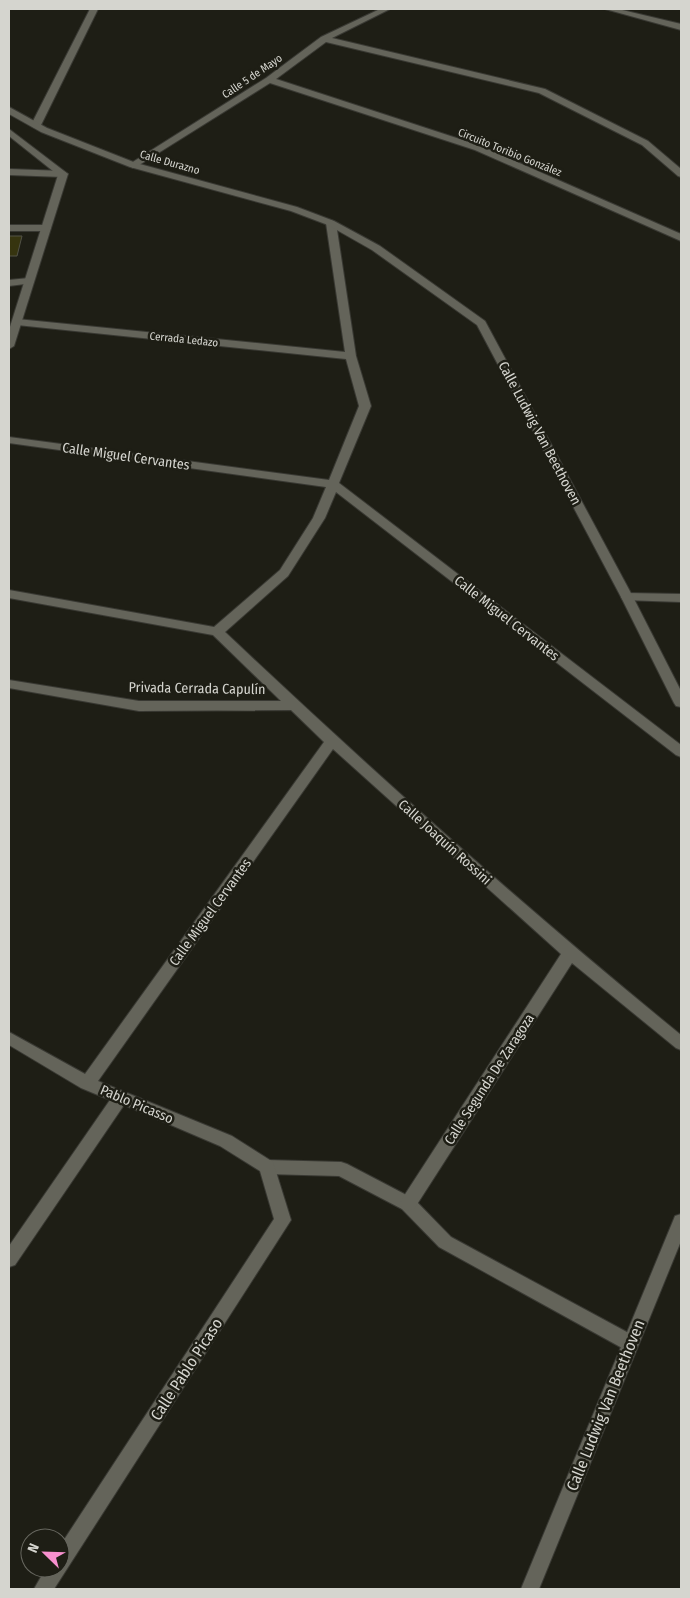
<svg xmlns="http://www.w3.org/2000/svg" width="690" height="1598" font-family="'Fira Sans Condensed',sans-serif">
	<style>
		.building { fill: #36340f; stroke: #525247 }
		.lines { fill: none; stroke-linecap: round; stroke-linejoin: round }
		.pedestrian-casing { stroke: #393933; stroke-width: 2 }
		.minor-casing { stroke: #393933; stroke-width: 2 }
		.tertiary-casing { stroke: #393933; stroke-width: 2 }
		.secondary-casing { stroke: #393933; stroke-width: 2 }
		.pedestrian { fill: #64645a; fill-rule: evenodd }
		.minor { fill: #64645a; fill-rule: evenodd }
		.tertiary { fill: #64645a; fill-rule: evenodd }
		.secondary { fill: #64645a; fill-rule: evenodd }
		.labels { text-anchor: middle; stroke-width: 5; stroke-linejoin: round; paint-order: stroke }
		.far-street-label { font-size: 11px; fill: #d5d5cf; stroke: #1e1e15 }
		.street-label { font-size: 14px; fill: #d5d5cf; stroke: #1e1e15 }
		.near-street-label { font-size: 16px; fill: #d5d5cf; stroke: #1e1e15 }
	</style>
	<rect width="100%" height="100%" fill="#1e1e15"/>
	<path class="building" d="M 9,236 L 22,236 L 17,256 L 9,256 Z"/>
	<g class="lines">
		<defs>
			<path id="pedestrian" d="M 267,1160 L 341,1162 L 347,1164 L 414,1199 L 451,1237 L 636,1337 L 639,1343 L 636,1349 L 630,1351 L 624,1349 L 439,1247 L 402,1209 L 339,1176 L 267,1174 L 261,1172 L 259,1167 L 261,1162 Z"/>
			<path id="minor" d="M 90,9 L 98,9 L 41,125 L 36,128 L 33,127 L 31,125 Z
				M 380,9 L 390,9 L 332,38 L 545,89 L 648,141 L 681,169 L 681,177 L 678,176 L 642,145 L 539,93 L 326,42 L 276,79 L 481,146 L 681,234 L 681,241 L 475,150 L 270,83 L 136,167 L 133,168 L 128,165 L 266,78 L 321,37 Z
				M 605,9 L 618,9 L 681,24 L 681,30 Z
				M 9,169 L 63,171 L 68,174 L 63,177 L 9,175 Z
				M 331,220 L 336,223 L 356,356 L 371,406 L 339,483 L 681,745 L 681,757 L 676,755 L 336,492 L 325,518 L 288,576 L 225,632 C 372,771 524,907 681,1035 L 681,1050 L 676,1048 L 572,963 L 414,1209 L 408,1211 L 402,1209 L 400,1204 L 402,1199 L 561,954 L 333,749 L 98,1081 L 232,1136 L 273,1162 L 291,1220 L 54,1589 L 34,1589 L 46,1568 L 60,1568 L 60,1546 L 274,1219 L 260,1171 L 220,1146 L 124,1105 L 15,1265 L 9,1267 L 9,1246 L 110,1100 L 81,1088 L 9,1045 L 9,1032 L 85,1074 L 324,742 L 291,710 L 139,711 L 9,688 L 9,680 L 139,701 L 281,701 L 213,635 L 9,598 L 9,590 L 214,627 L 280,570 L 313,518 L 326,487 L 9,443 L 9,437 L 329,480 L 359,406 L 346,359 L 17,325 L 12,322 L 17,319 L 345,352 L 326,223 Z
				M 9,225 L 46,225 L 51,228 L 46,231 L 9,231 Z
				M 29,278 L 33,279 L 34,281 L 33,283 L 9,286 L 9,280 Z
				M 627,593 L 681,594 L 681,602 L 623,600 L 621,597 Z"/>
			<path id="tertiary" d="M 9,107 L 47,128 L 136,163 L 297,207 L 334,221 L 380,246 L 485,321 L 633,597 L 681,691 L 681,707 L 676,706 L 674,703 L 621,597 L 477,325 L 372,250 L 328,225 L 291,211 L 130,167 L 41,132 L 9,114 Z
				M 681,1214 L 681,1241 L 539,1589 L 521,1589 L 673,1221 L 675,1216 Z"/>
			<path id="secondary" d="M 9,129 L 68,174 L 14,346 L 9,349 L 9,330 L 58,175 L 9,136 Z"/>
		</defs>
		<use href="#pedestrian" class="pedestrian-casing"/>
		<use href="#minor" class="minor-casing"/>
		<use href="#tertiary" class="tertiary-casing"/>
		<use href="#secondary" class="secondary-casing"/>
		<use href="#pedestrian" class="pedestrian"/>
		<use href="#minor" class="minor"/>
		<use href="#tertiary" class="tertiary"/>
		<use href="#secondary" class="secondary"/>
	</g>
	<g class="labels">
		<g class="far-street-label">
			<text transform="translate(252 76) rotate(-34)" y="4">Calle 5 de Mayo</text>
			<text transform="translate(510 152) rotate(22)" y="4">Circuito Toribio González</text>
			<text transform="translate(170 162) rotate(16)" y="4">Calle Durazno</text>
			<text transform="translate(184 339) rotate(6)" y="4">Cerrada Ledazo</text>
		</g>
		<g class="street-label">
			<text transform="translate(540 433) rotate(62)" y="5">Calle Ludwig Van Beethoven</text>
			<text transform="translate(126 456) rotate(8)" y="5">Calle Miguel Cervantes</text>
			<text transform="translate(507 618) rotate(38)" y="5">Calle Miguel Cervantes</text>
			<text transform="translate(197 688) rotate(1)" y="5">Privada Cerrada Capulín</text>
			<text transform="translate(445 842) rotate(42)" y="5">Calle Joaquín Rossini</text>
			<text transform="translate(210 912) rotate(-54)" y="5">Calle Miguel Cervantes</text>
			<text transform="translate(489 1079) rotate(-57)" y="5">Calle Segunda De Zaragoza</text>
			<text transform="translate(137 1104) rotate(23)" y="5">Pablo Picasso</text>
		</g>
		<g class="near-street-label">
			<text transform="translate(186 1369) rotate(-57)" y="6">Calle Pablo Picaso</text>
			<text transform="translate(605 1405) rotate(-68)" y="6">Calle Ludwig Van Beethoven</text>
		</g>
	</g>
	<rect width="690" height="1598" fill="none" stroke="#d5d5cf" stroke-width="20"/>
	<g transform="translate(45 1553) rotate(293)"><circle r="24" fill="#1e1e15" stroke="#67675f"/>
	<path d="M0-4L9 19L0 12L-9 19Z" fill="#f790ce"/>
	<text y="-8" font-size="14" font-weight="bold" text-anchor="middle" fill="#d5d5cf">N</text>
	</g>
</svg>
